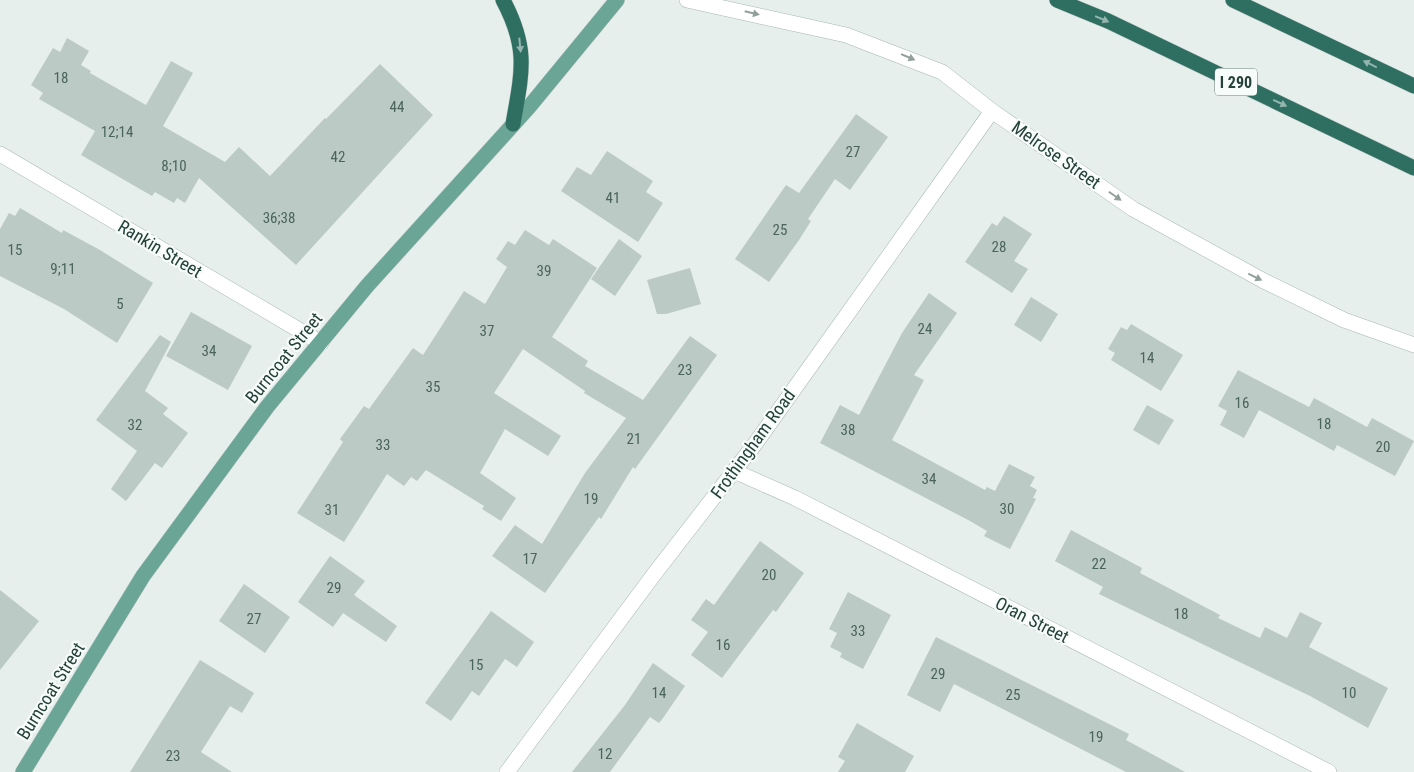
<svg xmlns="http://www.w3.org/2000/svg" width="1414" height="772" font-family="'Roboto Condensed',sans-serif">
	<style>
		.building { fill: #bbcac4 }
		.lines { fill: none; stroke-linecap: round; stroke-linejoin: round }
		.minor-casing { stroke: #a8b8b2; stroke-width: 16 }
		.major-casing { stroke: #c2cac8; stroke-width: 16 }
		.highway-casing { stroke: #c2cac8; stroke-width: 16 }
		.minor { stroke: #fff; stroke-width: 15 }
		.major { stroke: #6aa596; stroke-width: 15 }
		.highway { stroke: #2f6f62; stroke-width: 15 }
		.oneway { fill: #92a09c }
		.oneway2 { fill: #93b5ae }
		.labels { text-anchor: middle; stroke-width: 4.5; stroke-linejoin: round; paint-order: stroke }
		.number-label { font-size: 15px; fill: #4a645c }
		.shield { fill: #f7fbf9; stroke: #637a73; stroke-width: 1 }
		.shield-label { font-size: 16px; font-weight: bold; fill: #24423a }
		.street-label { font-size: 18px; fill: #24423a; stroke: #f7fbf9 }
	</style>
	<rect width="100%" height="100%" fill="#e6efeb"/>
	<path class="building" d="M 67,38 L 89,51 L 81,65 L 91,71 L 90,73 L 146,105 L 171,61 L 193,73 L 163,126 L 225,162 L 239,147 L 270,176 L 325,118 L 326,119 L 380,64 L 433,115 L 296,265 L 199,178 L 185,203 L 177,198 L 174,203 L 155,192 L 152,196 L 81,155 L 95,131 L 39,99 L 43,93 L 31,85 L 53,48 L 60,52 Z
		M 856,114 L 888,137 L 850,190 L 835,179 L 808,219 L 811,221 L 799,240 L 769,282 L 735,259 L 786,185 L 799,193 Z
		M 607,151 L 653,181 L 646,192 L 663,203 L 638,242 L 561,191 L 577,167 L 591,175 Z
		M 20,208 L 62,233 L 63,230 L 100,250 L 153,283 L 117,343 L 64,309 L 0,276 L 0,229 L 9,213 L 15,216 Z
		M 1004,216 L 1032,234 L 1014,261 L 1028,269 L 1012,293 L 965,262 L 992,223 L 997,226 Z
		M 525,230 L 549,245 L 553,239 L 597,268 L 552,337 L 588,361 L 585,366 L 643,400 L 690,336 L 717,355 L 635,469 L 633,467 L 601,519 L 599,517 L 545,593 L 492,556 L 515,525 L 542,544 L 585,473 L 626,418 L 584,393 L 585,391 L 523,349 L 494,393 L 561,436 L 548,456 L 505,429 L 480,473 L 516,498 L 501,521 L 482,509 L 484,506 L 426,470 L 417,481 L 411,477 L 404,486 L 387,474 L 344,542 L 297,513 L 343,442 L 340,439 L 364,406 L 369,409 L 413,348 L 423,355 L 464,291 L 485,304 L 507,267 L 496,259 L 508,241 L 515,245 Z
		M 619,239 L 642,256 L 615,296 L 591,279 Z
		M 690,268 L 701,304 L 666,314 L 657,314 L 647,280 Z
		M 929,293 L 957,313 L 914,375 L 924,380 L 892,440 L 985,490 L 987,487 L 995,491 L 1009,464 L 1035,477 L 1030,486 L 1037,490 L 1033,498 L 1036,499 L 1010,549 L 984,536 L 987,531 L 970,521 L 820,443 L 840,405 L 859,415 L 902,333 Z
		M 1031,297 L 1058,314 L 1041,342 L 1014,325 Z
		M 191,312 L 252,346 L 228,390 L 166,356 Z
		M 1131,324 L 1183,355 L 1161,391 L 1111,360 L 1115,353 L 1108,349 L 1121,327 L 1127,330 Z
		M 160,335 L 171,342 L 145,391 L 168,408 L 163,414 L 188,433 L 162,468 L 155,463 L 126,501 L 111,489 L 137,451 L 96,420 Z
		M 1238,370 L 1309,407 L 1314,398 L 1367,427 L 1372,418 L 1414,441 L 1395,476 L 1337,445 L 1334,451 L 1259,410 L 1244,438 L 1220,425 L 1227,411 L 1218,406 Z
		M 1147,405 L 1174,420 L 1159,445 L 1133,430 Z
		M 1071,530 L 1142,568 L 1140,573 L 1220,615 L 1218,618 L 1260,638 L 1265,627 L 1287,638 L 1300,612 L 1322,623 L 1309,647 L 1388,688 L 1368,728 L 1310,696 L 1099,594 L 1103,587 L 1055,561 Z
		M 760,541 L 804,573 L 776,612 L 773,610 L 722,678 L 691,655 L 708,632 L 691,620 L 706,599 L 714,605 Z
		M 330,556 L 365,581 L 354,595 L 397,626 L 386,642 L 343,613 L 333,627 L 298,602 Z
		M 244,584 L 290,617 L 265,653 L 219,621 Z
		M 0,590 L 39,621 L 0,670 Z
		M 848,592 L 891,615 L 863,669 L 840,657 L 842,653 L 830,647 L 837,633 L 829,629 Z
		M 491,611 L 534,642 L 517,667 L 505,659 L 479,696 L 472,691 L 451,721 L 425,703 Z
		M 936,637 L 1129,734 L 1126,740 L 1185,772 L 1126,772 L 954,684 L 940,712 L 907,695 Z
		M 200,660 L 254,693 L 242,713 L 230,706 L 201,752 L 232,772 L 130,772 Z
		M 653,663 L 685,686 L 663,718 L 659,723 L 650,717 L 610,772 L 572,772 L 625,705 Z
		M 857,723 L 914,756 L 905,772 L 838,772 L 845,761 L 838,757 Z"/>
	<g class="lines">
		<defs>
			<path id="minor" d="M 687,0 L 846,35 L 942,72 L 992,111 L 1133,209 L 1264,281 L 1344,320 L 1414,345
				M 0,154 L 321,343
				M 734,471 L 795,498 L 1329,772
				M 507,772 L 655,573 L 755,444 L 992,111"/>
			<path id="major" d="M 23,772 L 143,576 L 267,407 L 367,286 L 529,107 L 617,0"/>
			<path id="highway" d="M 503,0 C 529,49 522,72 513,124
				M 1057,0 L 1108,21 L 1414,168
				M 1233,0 L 1414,86"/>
		</defs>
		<use href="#minor" class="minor-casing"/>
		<use href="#major" class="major-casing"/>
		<use href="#highway" class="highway-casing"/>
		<use href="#minor" class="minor"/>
		<use href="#major" class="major"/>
		<use href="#highway" class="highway"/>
	</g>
	<defs><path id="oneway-solid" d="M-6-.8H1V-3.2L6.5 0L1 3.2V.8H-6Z" transform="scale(1.25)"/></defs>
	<g class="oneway">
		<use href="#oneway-solid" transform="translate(752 13) rotate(13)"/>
		<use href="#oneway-solid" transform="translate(908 57) rotate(23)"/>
		<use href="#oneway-solid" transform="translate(1115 196) rotate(35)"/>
		<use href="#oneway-solid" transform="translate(1255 277) rotate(26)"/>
	</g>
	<g class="oneway2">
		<use href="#oneway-solid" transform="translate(1102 19) rotate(23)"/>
		<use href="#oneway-solid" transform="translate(520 45) rotate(84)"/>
		<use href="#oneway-solid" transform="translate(1370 64) rotate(-154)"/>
		<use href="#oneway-solid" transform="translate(1280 103) rotate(25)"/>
	</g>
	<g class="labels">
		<g class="number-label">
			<text x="61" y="83">18</text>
			<text x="397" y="112">44</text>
			<text x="117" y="137">12;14</text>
			<text x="853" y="157">27</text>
			<text x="338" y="162">42</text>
			<text x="174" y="171">8;10</text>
			<text x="613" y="203">41</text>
			<text x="279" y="223">36;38</text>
			<text x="780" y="235">25</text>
			<text x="999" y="252">28</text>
			<text x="15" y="255">15</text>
			<text x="63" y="274">9;11</text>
			<text x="544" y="276">39</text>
			<text x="120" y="309">5</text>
			<text x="925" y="334">24</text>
			<text x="487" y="336">37</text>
			<text x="209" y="356">34</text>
			<text x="1147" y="363">14</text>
			<text x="685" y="375">23</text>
			<text x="433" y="392">35</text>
			<text x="1242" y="408">16</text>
			<text x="1324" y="429">18</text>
			<text x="135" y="430">32</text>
			<text x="848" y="435">38</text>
			<text x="634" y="444">21</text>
			<text x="383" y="450">33</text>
			<text x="1383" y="452">20</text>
			<text x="929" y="484">34</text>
			<text x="591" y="504">19</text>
			<text x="1007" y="514">30</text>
			<text x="332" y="515">31</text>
			<text x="530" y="564">17</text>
			<text x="1099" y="569">22</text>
			<text x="769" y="580">20</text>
			<text x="334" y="593">29</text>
			<text x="1181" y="619">18</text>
			<text x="254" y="624">27</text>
			<text x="858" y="636">33</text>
			<text x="723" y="650">16</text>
			<text x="476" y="670">15</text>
			<text x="938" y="679">29</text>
			<text x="659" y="698">14</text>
			<text x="1349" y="698">10</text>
			<text x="1013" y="700">25</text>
			<text x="1096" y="742">19</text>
			<text x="605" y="759">12</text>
			<text x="173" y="761">23</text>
		</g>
		<rect class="shield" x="1215" y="68.5" width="42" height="27" rx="4"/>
		<g class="shield-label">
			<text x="1236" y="88">I 290</text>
		</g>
		<g class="street-label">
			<text transform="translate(1056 155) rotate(35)" y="6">Melrose Street</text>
			<text transform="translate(160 249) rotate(31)" y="6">Rankin Street</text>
			<text transform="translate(284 358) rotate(-51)" y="6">Burncoat Street</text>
			<text transform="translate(753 444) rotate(-54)" y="6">Frothingham Road</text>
			<text transform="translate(1032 620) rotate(27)" y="6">Oran Street</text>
			<text transform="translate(51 691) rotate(-58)" y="6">Burncoat Street</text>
		</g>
	</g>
</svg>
